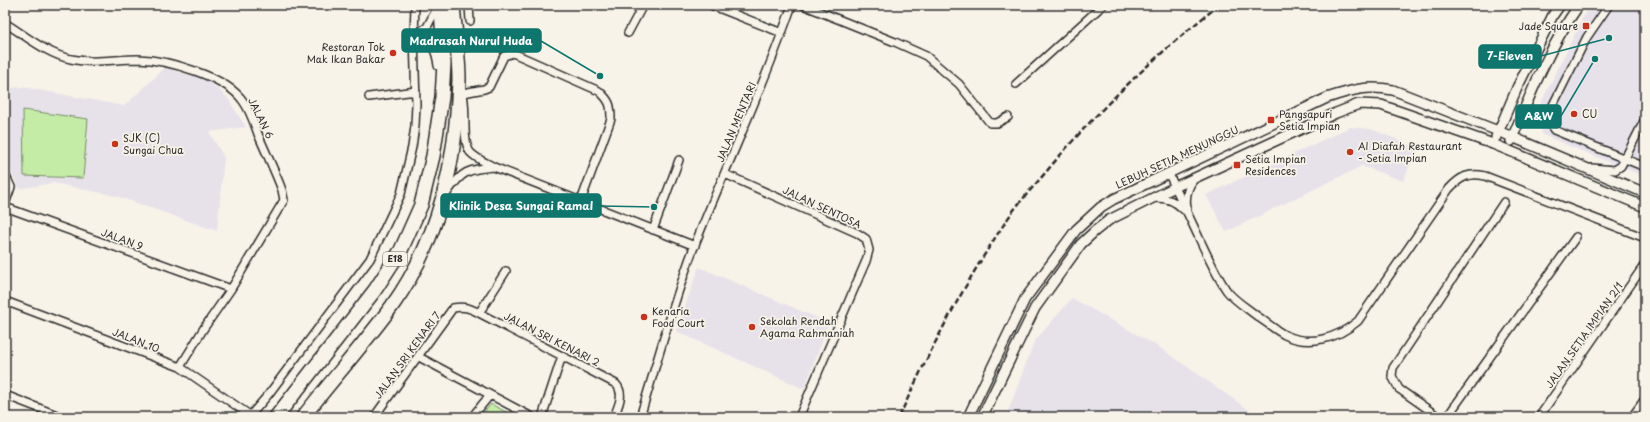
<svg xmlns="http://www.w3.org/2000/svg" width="1650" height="422" font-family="'Playpen Sans',sans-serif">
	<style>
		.built { fill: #e7e2ea }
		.green { fill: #c5eca7; stroke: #788c69 }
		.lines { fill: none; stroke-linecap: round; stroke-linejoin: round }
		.minor-casing { stroke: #2b2b2b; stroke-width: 10 }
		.tertiary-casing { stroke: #2b2b2b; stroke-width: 12 }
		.motorway-casing { stroke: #2b2b2b; stroke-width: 16 }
		.minor { stroke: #f7f3e8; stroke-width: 7 }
		.tertiary { stroke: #f7f3e8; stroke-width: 9 }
		.motorway { stroke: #f7f3e8; stroke-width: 13 }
		.rail { stroke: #2b2b2b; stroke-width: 2.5; stroke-dasharray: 6 3; stroke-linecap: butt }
		.poi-dot { fill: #c8321e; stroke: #f7f3e8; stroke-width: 1.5 }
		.labels { text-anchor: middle; stroke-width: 3.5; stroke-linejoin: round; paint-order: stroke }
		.shield { fill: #f7f3e8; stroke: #686764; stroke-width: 1 }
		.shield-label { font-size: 9px; font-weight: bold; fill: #2b2b2b }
		.poi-label { font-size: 10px; fill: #2b2b2b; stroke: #f7f3e8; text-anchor: start }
		.street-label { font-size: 10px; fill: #2b2b2b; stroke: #f7f3e8 }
		.leader { fill: none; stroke: #0f766e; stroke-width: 1.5 }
		.callout-dot { fill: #0f766e; stroke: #f7f3e8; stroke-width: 1.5 }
		.callout { fill: #0f766e; stroke: #0f766e; stroke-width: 1.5 }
		.callout-label { font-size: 11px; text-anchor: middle; font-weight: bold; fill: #fff }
	</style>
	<rect width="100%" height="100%" fill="#f7f3e8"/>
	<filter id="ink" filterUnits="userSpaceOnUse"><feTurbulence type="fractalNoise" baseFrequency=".025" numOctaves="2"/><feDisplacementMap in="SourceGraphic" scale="8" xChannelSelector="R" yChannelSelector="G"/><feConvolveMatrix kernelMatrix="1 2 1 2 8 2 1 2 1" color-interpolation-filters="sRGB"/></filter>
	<g filter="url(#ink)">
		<path class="built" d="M 1589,5 L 1645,5 L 1645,177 L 1543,135 L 1535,115 Z
			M 165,68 L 207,80 L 227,97 L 246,127 L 209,132 L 224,157 L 217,231 L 116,196 L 53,183 L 19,189 L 5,159 L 5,88 L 23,87 L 124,106 Z
			M 1350,127 L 1371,129 L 1418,148 L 1403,181 L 1362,166 L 1226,232 L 1206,195 Z
			M 699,267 L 829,323 L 804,389 L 676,331 Z
			M 1072,298 L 1159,347 L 1259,417 L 1006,417 L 1034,342 Z"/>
		<path class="green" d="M 23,110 L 88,119 L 83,178 L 24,176 Z
			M 491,404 L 516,417 L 480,417 Z"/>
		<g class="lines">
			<defs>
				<path id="minor" d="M 469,5 L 470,21
					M 711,5 L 782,33
					M 803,5 L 895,42 L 926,56 L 959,84 L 990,123 L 997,123 L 1008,117
					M 1609,5 L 1587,37 L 1549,113 C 1548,120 1549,124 1554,130 L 1645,167
					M 5,23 C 26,36 47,54 71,59 C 93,64 116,59 138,59 C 167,60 226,76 243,101 C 250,110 254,123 258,134 C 266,153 275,171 282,190 L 284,200 L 231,289 L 204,328 L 180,367
					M 628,33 L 643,5
					M 414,36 C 431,43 436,47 438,66
					M 414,36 L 427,27 L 438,6
					M 1016,84 L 1103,5
					M 462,90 C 468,108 461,139 470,152 C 476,159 487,163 494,167 L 695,246
					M 463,93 L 484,89 L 489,87 L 504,56 L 513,53 L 599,91 C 610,101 611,105 611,119 L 581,201
					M 369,97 L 416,91
					M 1592,168 L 1615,170 L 1621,166 L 1645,119
					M 5,174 L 11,187 L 5,204
					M 725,174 L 857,233 L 866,239 L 869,250 L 866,261 L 799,417
					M 1169,174 C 1179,196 1190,218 1200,240 C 1208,257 1216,275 1227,291 C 1235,301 1247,308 1257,316 C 1266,322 1275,330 1285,335 C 1310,347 1338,338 1358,321 L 1449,189 C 1460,177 1469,172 1485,176 L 1645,238
					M 447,193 C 462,171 468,169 494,167
					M 1154,198 C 1167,198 1174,200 1184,210
					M 5,207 L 231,289
					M 1187,208 C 1185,197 1187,188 1194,179
					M 653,230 L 679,160
					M 5,301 L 180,367 L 251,416
					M 479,313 L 506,271
					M 419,357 L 532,417
					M 5,395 L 62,417
					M 249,417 L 268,395 L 370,259 L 401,194 L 412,147 L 415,126 L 416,104 L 414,36 L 415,5
					M 374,417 L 453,308 C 464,306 470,308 479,313 L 616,384 C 625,394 618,406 614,417
					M 472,417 L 490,395
					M 542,417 L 562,356
					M 640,417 C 658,360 673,302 694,247 C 726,166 764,87 792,5
					M 1439,417 L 1399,389 L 1392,376 L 1393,368 L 1504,202
					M 1447,417 L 1576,237
					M 1539,417 L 1645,264
					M 1632,417 L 1645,399"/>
				<path id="tertiary" d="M 1496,137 L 1517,88 L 1553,15 L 1560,5
					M 1511,141 C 1530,95 1549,47 1579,5
					M 968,417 L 1025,299 L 1076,230 L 1101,207 L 1114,199 L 1327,98 C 1351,90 1367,85 1393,90 L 1498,131 L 1645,193
					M 982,417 L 1035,308 L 1081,244 L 1095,231 L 1109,220 L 1175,187 L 1336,113 L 1359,104 L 1381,105 L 1493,144 L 1645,207"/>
				<path id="motorway" d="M 276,417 L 375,290 L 401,250 L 421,205 L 433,156 L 442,97 L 444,64 L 441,5
					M 303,417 C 332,380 364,344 392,306 C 440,239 456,162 459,80 C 459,56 455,30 453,5"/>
			</defs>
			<use href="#minor" class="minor-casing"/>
			<use href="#tertiary" class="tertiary-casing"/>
			<use href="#motorway" class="motorway-casing"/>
			<use href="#minor" class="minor"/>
			<use href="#tertiary" class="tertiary"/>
			<use href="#motorway" class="motorway"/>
			<path class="rail" d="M 899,417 C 932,346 968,276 1013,211 C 1023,198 1035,185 1046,172 C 1097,110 1156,55 1219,5"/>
		</g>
	</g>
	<g class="poi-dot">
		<rect x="1582" y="22" width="8" height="8" rx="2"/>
		<circle cx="393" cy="53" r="4"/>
		<circle cx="1574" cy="114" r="4"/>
		<rect x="1267" y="116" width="8" height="8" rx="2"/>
		<circle cx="115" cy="144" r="4"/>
		<circle cx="1350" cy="152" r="4"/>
		<rect x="1233" y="161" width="8" height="8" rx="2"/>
		<circle cx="644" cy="317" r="4"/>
		<circle cx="752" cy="327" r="4"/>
	</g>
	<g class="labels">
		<rect class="shield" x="383" y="252" width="24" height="14" rx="3"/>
		<g class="shield-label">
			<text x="395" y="262">E18</text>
		</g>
		<g class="poi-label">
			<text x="1578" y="30" text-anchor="end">Jade Square</text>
			<text x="385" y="51" text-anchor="end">Restoran Tok<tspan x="385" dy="12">Mak Ikan Bakar</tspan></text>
			<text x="1279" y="118">Pangsapuri<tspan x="1279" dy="12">Setia Impian</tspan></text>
			<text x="1582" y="118">CU</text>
			<text x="123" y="142">SJK (C)<tspan x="123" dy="12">Sungai Chua</tspan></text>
			<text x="1358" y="150">Al Diafah Restaurant<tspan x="1358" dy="12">- Setia Impian</tspan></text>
			<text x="1245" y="163">Setia Impian<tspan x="1245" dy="12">Residences</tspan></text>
			<text x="652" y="315">Kenaria<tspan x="652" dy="12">Food Court</tspan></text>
			<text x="760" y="325">Sekolah Rendah<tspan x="760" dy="12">Agama Rahmaniah</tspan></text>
		</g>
		<g class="street-label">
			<text transform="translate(261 118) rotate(64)" y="4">JALAN 6</text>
			<text transform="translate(736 122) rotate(-67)" y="4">JALAN MENTARI</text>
			<text transform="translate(1177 157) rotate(-25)" y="4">LEBUH SETIA MENUNGGU</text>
			<text transform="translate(822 207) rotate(25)" y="4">JALAN SENTOSA</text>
			<text transform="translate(122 239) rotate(20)" y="4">JALAN 9</text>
			<text transform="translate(1584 335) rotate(-55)" y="4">JALAN SETIA IMPIAN 2/1</text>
			<text transform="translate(552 339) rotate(27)" y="4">JALAN SRI KENARI 2</text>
			<text transform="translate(136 340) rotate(21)" y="4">JALAN 10</text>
			<text transform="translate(407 355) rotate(-54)" y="4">JALAN SRI KENARI 7</text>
		</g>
	</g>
	<path class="leader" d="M600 76L541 41M1609 38L1541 56M1595 59L1561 116M654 207L601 206"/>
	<g class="callout-dot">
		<circle cx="600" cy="76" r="4"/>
		<circle cx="1609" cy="38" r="4"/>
		<circle cx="1595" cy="59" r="4"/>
		<circle cx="654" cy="207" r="4"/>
	</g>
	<g class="callout">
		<rect x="402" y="29" width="139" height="23" rx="4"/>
		<rect x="1479" y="45" width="62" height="23" rx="4"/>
		<rect x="1516" y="105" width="45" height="23" rx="4"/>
		<rect x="441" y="194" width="160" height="23" rx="4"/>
	</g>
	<g class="callout-label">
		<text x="471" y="45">Madrasah Nurul Huda</text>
		<text x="1510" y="60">7-Eleven</text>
		<text x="1539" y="120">A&amp;W</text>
		<text x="521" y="210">Klinik Desa Sungai Ramal</text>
	</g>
	<rect width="1650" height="422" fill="none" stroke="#f7f3e8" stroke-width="20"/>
	<rect x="10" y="10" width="1630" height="402" fill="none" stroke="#2b2b2b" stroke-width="1.5" filter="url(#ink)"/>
</svg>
